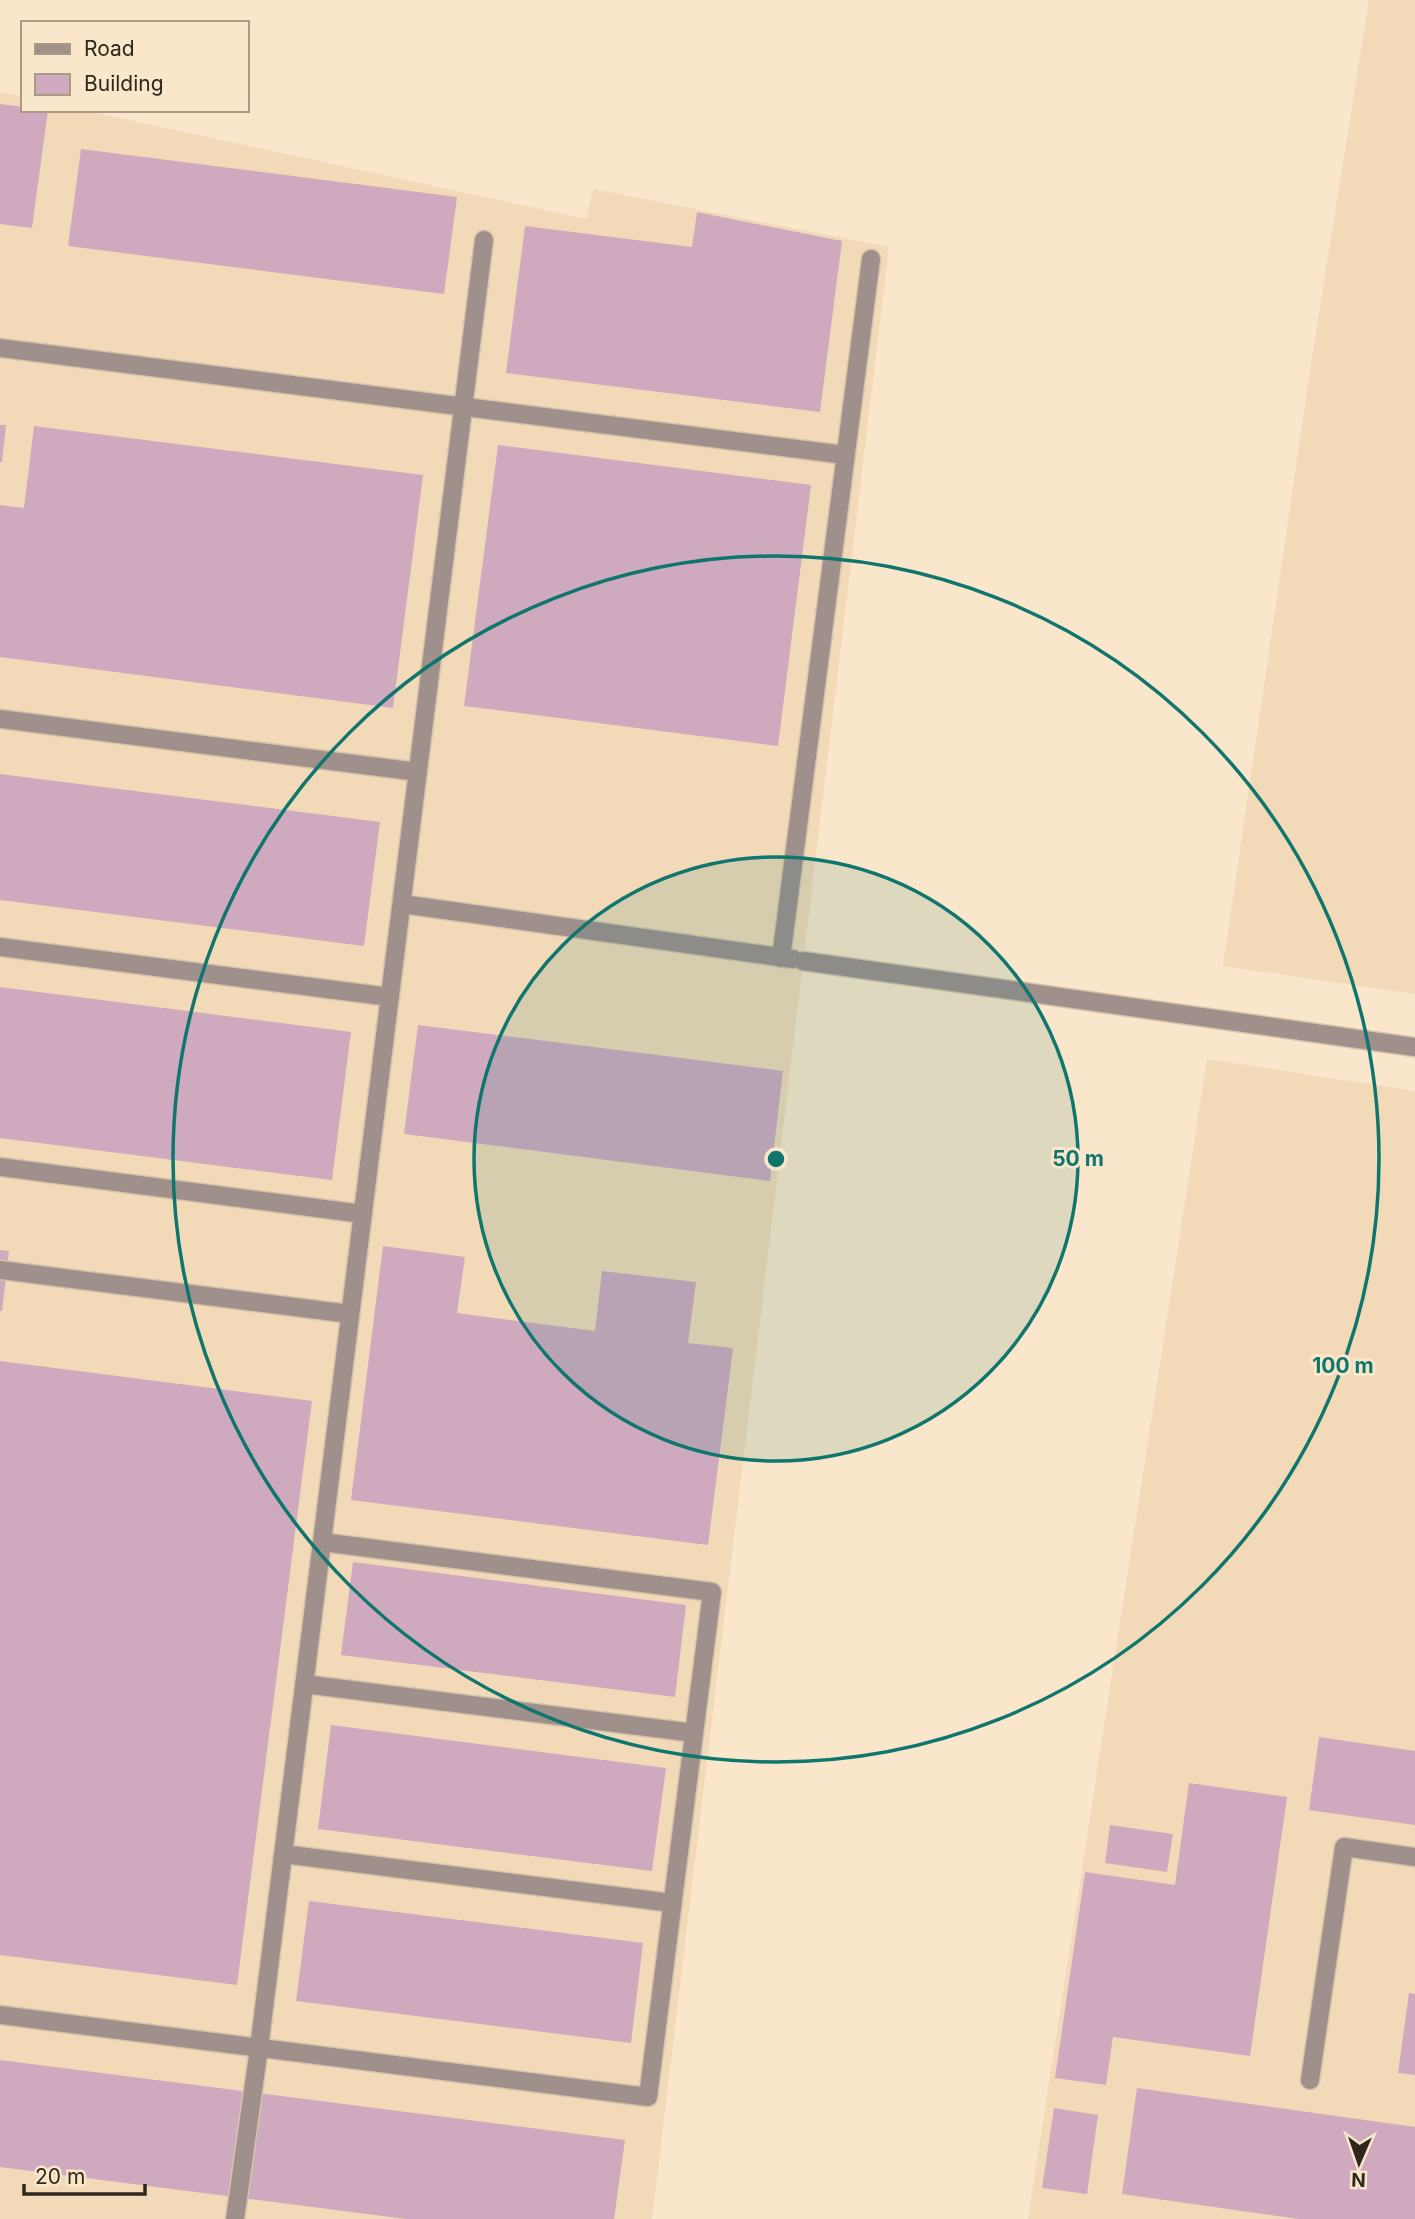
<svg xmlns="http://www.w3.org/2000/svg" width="1415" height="2219" font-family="Inter,sans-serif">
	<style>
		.built { fill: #f2d9b8 }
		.building { fill: #cfaabe }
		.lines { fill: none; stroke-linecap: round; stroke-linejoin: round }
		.lane-casing { stroke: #d5c4ab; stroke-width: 21 }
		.street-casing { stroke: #d5c4ab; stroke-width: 21 }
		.lane { stroke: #9f908c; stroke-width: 18 }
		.street { stroke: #9f908c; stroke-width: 18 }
		.ring { fill: none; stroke: #0f766e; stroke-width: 3.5 }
		.centre { fill: #0f766e; stroke: #fae6ca; stroke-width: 3.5 }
		.ring-label { font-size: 21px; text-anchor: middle; font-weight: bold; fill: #0f766e; stroke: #fae6ca; stroke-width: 6; stroke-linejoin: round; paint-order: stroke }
	</style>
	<rect width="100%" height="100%" fill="#fae6ca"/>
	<path class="built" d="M 1369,0 L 1415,0 L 1415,994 L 1223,966 L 1312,357 Z
		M 0,92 L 23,97 L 23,110 L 83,110 L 586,219 L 593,189 L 889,247 L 652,2219 L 0,2219 Z
		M 1207,1059 L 1415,1091 L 1415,2219 L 1028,2219 Z"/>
	<path class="building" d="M 0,104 L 23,107 L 23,110 L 48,110 L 32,228 L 0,224 Z
		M 81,149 L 457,197 L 444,294 L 68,246 Z
		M 697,212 L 842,241 L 820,412 L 506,373 L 525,226 L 692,247 Z
		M 0,425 L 6,425 L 2,462 L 0,462 Z
		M 34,426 L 423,475 L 393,708 L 0,657 L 0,505 L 24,508 Z
		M 498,445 L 811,485 L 778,746 L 464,706 Z
		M 0,774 L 380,822 L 364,946 L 0,900 Z
		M 0,987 L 351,1032 L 332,1180 L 0,1138 Z
		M 418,1025 L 783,1071 L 770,1181 L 404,1134 Z
		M 383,1246 L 465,1257 L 457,1313 L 595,1331 L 602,1271 L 696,1282 L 688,1343 L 733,1348 L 708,1545 L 351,1500 Z
		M 0,1250 L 9,1251 L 2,1311 L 0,1311 Z
		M 0,1361 L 312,1401 L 237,1985 L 0,1955 Z
		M 353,1562 L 686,1605 L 675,1697 L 341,1655 Z
		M 331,1725 L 666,1768 L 652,1871 L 318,1829 Z
		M 1319,1737 L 1415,1751 L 1415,1825 L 1309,1810 Z
		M 1189,1783 L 1287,1797 L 1250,2056 L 1113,2037 L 1106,2085 L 1055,2078 L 1085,1872 L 1175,1885 Z
		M 1110,1825 L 1173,1834 L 1167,1872 L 1105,1863 Z
		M 309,1901 L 643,1943 L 631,2043 L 296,2001 Z
		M 1409,1993 L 1415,1994 L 1415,2075 L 1398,2073 Z
		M 0,2060 L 625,2140 L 614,2219 L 406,2219 L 0,2167 Z
		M 1137,2088 L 1415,2127 L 1415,2219 L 1299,2219 L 1122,2194 Z
		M 1054,2108 L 1098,2115 L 1087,2194 L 1042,2188 Z"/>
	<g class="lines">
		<defs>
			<path id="lane" d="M 0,348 L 845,455
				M 0,719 L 418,772
				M 402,904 L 793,959
				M 0,947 L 390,997
				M 781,958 L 871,259
				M 0,1167 L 363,1214
				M 0,1270 L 350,1314
				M 304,1684 L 694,1733
				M 283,1854 L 672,1903
				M 0,2015 L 648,2097 L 712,1592 L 322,1542
				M 1310,2080 L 1344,1847 L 1415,1857
				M 235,2219 L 259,2048 L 484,240"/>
			<path id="street" d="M 803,961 L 1415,1047"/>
		</defs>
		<use href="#lane" class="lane-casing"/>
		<use href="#street" class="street-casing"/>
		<use href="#lane" class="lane"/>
		<use href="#street" class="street"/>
	</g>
	<circle cx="776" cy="1159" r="302" fill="#0f766e" fill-opacity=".12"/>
	<g class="ring">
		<circle cx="776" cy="1159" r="302"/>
		<circle cx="776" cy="1159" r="603"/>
	</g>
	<circle cx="776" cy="1159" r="10" class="centre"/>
	<g class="ring-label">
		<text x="1078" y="1166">50 m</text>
		<text x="1343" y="1373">100 m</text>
	</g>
	<rect x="21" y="21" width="228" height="91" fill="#fae6ca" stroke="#a89a84" stroke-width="2"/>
	<rect x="35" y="44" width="35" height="10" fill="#9f908c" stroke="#a89a84" stroke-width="2"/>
	<text x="84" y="56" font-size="21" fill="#2e271c">Road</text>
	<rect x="35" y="74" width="35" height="21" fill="#cfaabe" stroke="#a89a84" stroke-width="2"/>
	<text x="84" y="91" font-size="21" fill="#2e271c">Building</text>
	<g transform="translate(1359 2163) rotate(182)" stroke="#fae6ca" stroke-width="5" paint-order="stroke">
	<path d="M0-5L12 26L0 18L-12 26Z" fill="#2e271c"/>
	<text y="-10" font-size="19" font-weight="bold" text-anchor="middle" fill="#2e271c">N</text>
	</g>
	<path d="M24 2184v10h121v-10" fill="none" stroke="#2e271c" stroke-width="3.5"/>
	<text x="35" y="2184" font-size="21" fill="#2e271c" stroke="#fae6ca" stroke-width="5" paint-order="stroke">20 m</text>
</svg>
